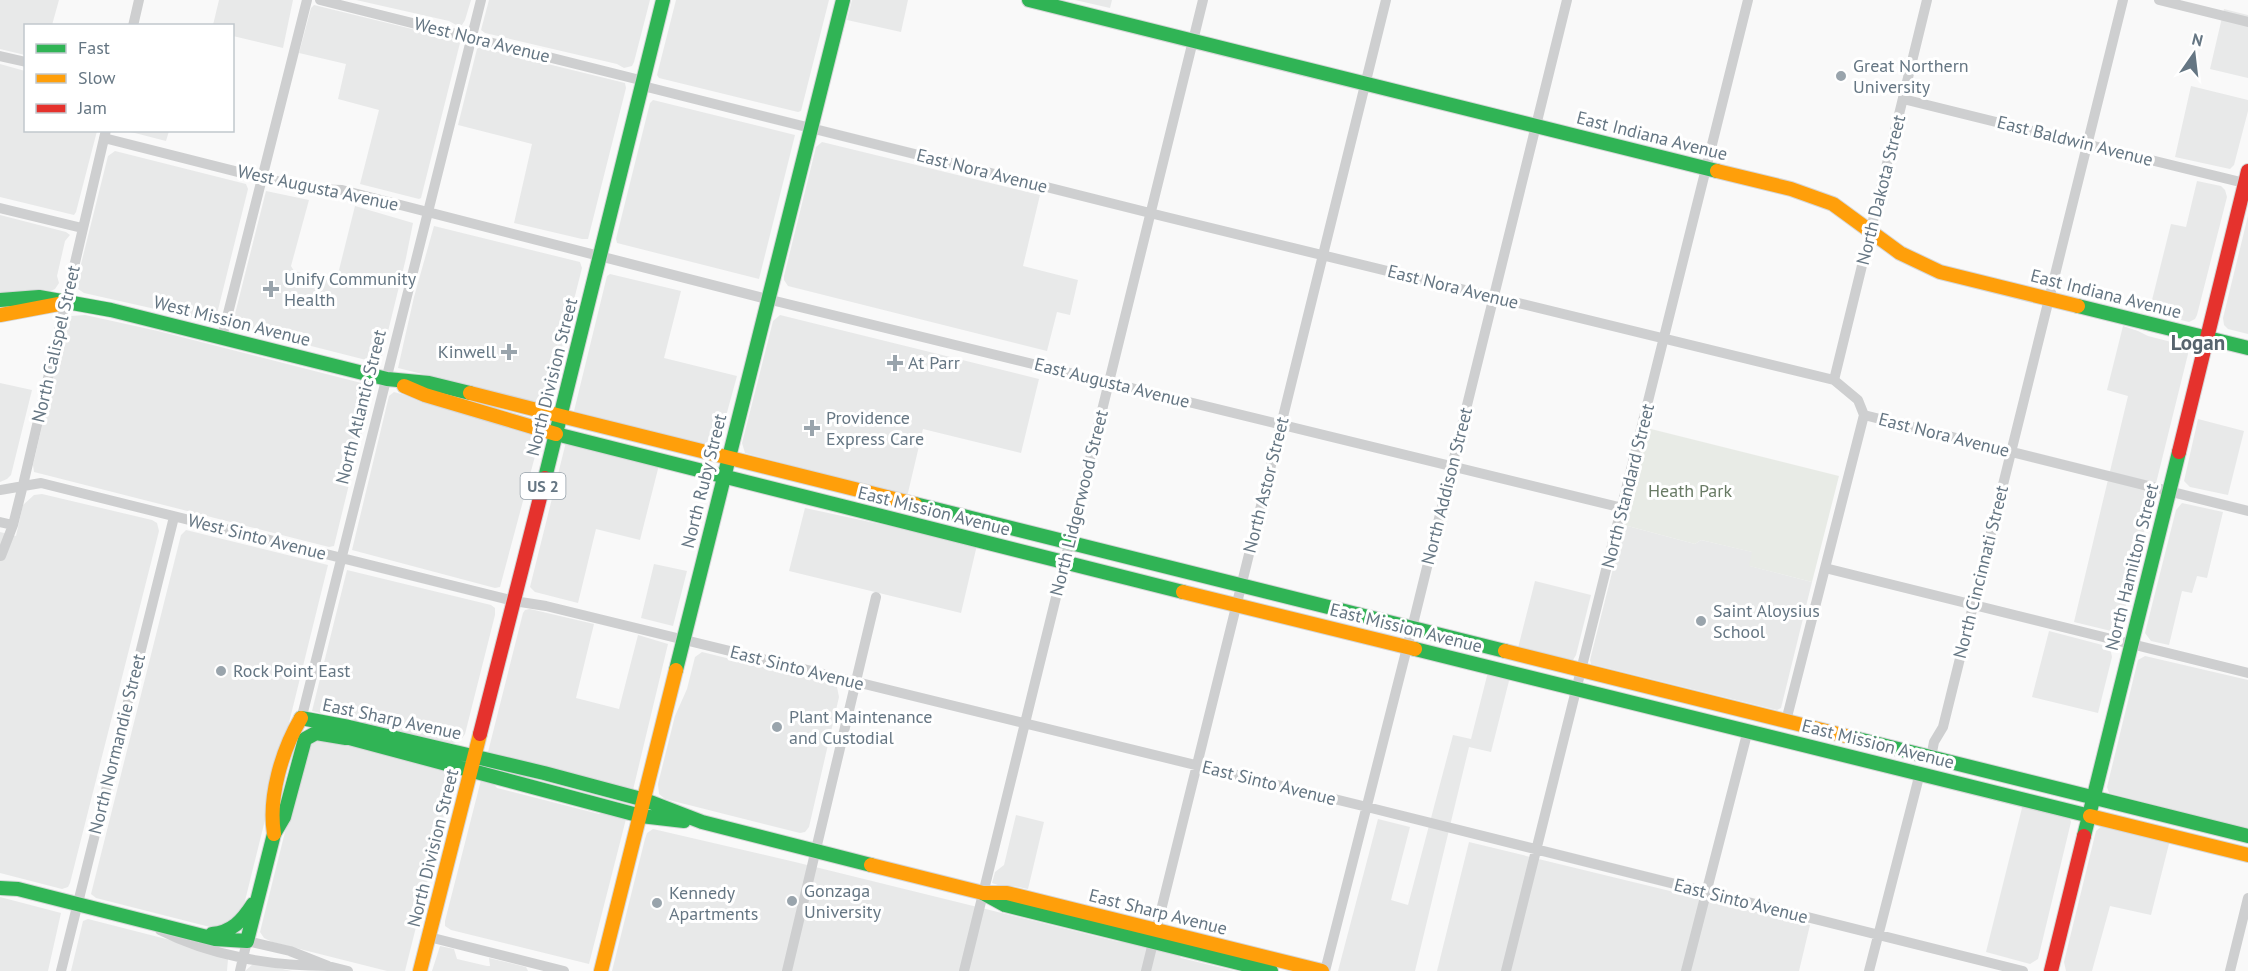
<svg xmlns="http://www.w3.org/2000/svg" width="2248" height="971" font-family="'PT Sans',sans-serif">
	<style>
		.built { fill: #e8e9e9 }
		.green { fill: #e8ebe6 }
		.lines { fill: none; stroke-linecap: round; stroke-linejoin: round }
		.fast-casing { stroke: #d5d6d7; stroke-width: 16 }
		.slow-casing { stroke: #d5d6d7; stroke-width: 16 }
		.jam-casing { stroke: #d5d6d7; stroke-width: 16 }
		.street { stroke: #cecfd0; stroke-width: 10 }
		.fast { stroke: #30b455; stroke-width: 14 }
		.slow { stroke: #ff9f0a; stroke-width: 14 }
		.jam { stroke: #e5322d; stroke-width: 14 }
		.poi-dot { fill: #99a4ac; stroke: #fff; stroke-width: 2 }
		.labels { text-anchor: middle; stroke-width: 6; stroke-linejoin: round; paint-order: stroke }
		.shield { fill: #fff; stroke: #939fa8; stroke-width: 1.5 }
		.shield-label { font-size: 16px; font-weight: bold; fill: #657683 }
		.street-label { font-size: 18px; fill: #657683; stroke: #fff }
		.poi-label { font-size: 18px; fill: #657683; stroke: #fff; text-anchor: start }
		.park-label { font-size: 18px; fill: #687a64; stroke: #fff }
		.quarter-label { font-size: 21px; font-weight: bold; fill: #57646e; stroke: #fff }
	</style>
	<rect width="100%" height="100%" fill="#f9f9f9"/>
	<path class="built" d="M 0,0 L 59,0 L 52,25 L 26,26 L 25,55 L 0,49 Z
		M 219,0 L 293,0 L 283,48 L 233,36 L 232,26 L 213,25 Z
		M 356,0 L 471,0 L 465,20 L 462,25 L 458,26 L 449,21 Z
		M 489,0 L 650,0 L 634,62 L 632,66 L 624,68 L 617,64 L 485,33 L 481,30 Z
		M 676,0 L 829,0 L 801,111 L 798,112 L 659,78 L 657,75 Z
		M 852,0 L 908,0 L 901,32 L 847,20 Z
		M 1075,0 L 1112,0 L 1110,8 Z
		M 314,5 L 457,40 L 460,43 L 421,198 L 419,199 L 360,184 L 379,110 L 338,99 L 346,64 L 299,53 L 311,8 Z
		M 2224,9 L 2248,15 L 2248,78 L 2210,69 Z
		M 479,47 L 625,83 L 626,88 L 588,239 L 582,239 L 514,223 L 532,144 L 458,125 L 477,49 Z
		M 0,64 L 25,71 L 26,130 L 97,131 L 76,212 L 74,215 L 0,197 Z
		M 2191,86 L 2248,100 L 2248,111 L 2234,165 L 2230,169 L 2175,157 Z
		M 653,100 L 795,135 L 759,279 L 617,243 L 616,239 L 650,103 Z
		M 127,131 L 169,130 L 169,131 L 166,141 Z
		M 822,142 L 1040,195 L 1023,266 L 1078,280 L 1070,315 L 1057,312 L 1047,351 L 788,286 L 784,280 L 784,276 L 816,147 Z
		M 115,151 L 246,184 L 248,189 L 216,318 L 213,322 L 84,293 L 78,289 L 76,284 L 108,156 Z
		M 2197,181 L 2221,186 L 2225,190 L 2227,197 L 2197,315 L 2195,319 L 2189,322 L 2149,312 L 2171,224 L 2186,227 Z
		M 266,191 L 309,200 L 291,266 L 294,271 L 336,282 L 355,206 L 413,223 L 406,258 L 381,360 L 378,363 L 232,326 Z
		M 0,215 L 66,232 L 70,235 L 65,241 L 57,276 L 59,283 L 55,289 L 51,291 L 0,295 Z
		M 2248,216 L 2248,334 L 2228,329 L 2224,325 L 2223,318 Z
		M 434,226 L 580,262 L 582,268 L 551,391 L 547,398 L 543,401 L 535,402 L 398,368 L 414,297 Z
		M 610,274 L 681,291 L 664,358 L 737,376 L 717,449 L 574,411 L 607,276 Z
		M 85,315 L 158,331 L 373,386 L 334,546 L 329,547 L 34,472 L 33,465 L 66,322 L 71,316 Z
		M 780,315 L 1039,379 L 1021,453 L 923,429 L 907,497 L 745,453 L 742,443 L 773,321 Z
		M 2123,326 L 2138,331 L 2148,336 L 2183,345 L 2187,348 L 2188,354 L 2121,625 L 2117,629 L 2111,631 L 2074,622 L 2128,396 L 2107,390 Z
		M 0,383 L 32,390 L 11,475 L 7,479 L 0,482 Z
		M 394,392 L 470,413 L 533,433 L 536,437 L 538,445 L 500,587 L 495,588 L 352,550 L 389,396 Z
		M 2198,419 L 2244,431 L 2228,495 L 2190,487 L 2184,481 Z
		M 566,442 L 659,465 L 640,540 L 596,529 L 578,603 L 535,592 L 530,587 Z
		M 42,494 L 152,520 L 157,523 L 159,531 L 70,883 L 68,887 L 62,889 L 0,873 L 0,532 L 16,536 L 23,505 L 34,495 Z
		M 2182,503 L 2223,512 L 2207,578 L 2197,576 L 2192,593 L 2182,591 L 2169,645 L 2151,641 L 2145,633 L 2176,510 Z
		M 805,508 L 977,545 L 961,613 L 789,571 Z
		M 1624,525 L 1695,544 L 1701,540 L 1753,552 L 1750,566 L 1812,582 L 1781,708 L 1777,710 L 1591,664 L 1590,660 Z
		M 186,530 L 328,565 L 242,913 L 237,921 L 214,928 L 96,898 L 91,894 L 181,535 Z
		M 654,564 L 687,571 L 673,626 L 641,618 Z
		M 347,570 L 491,605 L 495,608 L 495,615 L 465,734 L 460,741 L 449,744 L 312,711 Z
		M 1535,581 L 1591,595 L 1576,655 L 1573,660 L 1518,648 Z
		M 530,609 L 594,624 L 576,698 L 619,709 L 638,635 L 668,644 L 633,790 L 489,754 L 488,752 L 523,613 L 525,610 Z
		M 2049,631 L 2110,647 L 2112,657 L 2098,713 L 2032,697 Z
		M 702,652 L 832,684 L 837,687 L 839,697 L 809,827 L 805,832 L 800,833 L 665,799 L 659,794 L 658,784 L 675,716 L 687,689 L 695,657 Z
		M 2145,656 L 2248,680 L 2248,829 L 2109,793 L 2107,787 L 2138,660 Z
		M 1488,672 L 1510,677 L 1491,752 L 1469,747 L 1415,971 L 1338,971 L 1378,819 L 1410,827 L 1391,900 L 1408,905 L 1453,735 L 1471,739 Z
		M 317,736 L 448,772 L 453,779 L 405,971 L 387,971 L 272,942 L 264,938 L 260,932 L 307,744 Z
		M 481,780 L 492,782 L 497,788 L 599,814 L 606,812 L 626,819 L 589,964 L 451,930 L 445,926 L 445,921 Z
		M 2023,804 L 2070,819 L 2071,822 L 2038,959 L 2030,964 L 1986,952 Z
		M 1016,815 L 1044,822 L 1028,889 L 1013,886 L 1004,887 L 992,883 L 995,872 L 1004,865 Z
		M 2103,825 L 2170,840 L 2151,915 L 2110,906 L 2092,971 L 2066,971 L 2064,962 L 2096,831 Z
		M 653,829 L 795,862 L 1119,942 L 1127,941 L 1177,954 L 1181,958 L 1235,971 L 612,971 L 645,839 L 647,833 Z
		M 1469,842 L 1810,925 L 1799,971 L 1437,971 Z
		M 0,897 L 61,913 L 48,971 L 0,971 Z
		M 88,919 L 174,941 L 228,959 L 227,971 L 71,971 L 83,921 Z
		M 440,946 L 454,949 L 457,959 L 487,966 L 490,966 L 489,958 L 526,967 L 528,971 L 432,971 Z
		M 253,964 L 259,964 L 292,971 L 245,971 Z"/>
	<path class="green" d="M 1647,428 L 1839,476 L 1812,582 L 1749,566 L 1752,552 L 1701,540 L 1695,544 L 1624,525 Z"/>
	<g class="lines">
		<defs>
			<path id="fast" d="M 1029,0 L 1717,171
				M 0,300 L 39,297 L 111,310 L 387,379 L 429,383 L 470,393
				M 2078,306 L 2248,348
				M 556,434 L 1183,592
				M 545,478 L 663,0
				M 915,504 L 1505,651
				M 1415,649 L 2090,816
				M 676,670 L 843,0
				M 301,718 L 349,727 L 544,773 L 645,800 L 702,822 L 871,865
				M 338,735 L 641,816 L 684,821
				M 1850,737 L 2248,836
				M 2084,836 L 2179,452
				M 0,888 L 18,889 L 215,939 L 247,941 L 274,834 L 284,817 L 305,739 L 316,733 L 346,738
				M 983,893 L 1005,905 L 1271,971
				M 212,934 C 232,932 242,921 253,904"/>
			<path id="slow" d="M 1717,171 L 1791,189 L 1833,204 L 1900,253 L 1940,272 L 2078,306
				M 0,315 L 64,303
				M 404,386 L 425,395 L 556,434
				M 470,393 L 561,416
				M 561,416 L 915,504
				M 1183,592 L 1415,649
				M 1505,651 L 1850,737
				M 2090,816 L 2248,855
				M 274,834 C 268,797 282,750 301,718
				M 871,865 L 983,893 L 1007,893 L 1322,971
				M 420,971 L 480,734
				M 601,971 L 676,670"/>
			<path id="jam" d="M 2179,452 L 2248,171
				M 480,734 L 545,478
				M 2051,971 L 2084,836"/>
		</defs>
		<use href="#fast" class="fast-casing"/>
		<use href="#slow" class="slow-casing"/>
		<use href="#jam" class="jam-casing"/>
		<path class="street" d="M 320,0 L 644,81
			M 2159,0 L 2248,22
			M 133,26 L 139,0
			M 0,56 L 26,62
			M 643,86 L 1162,216 L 1834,380 L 1858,400 L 1864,415 L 2248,511
			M 1903,99 L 2248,184
			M 104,138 L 262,178 L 314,189 L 342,190 L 767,299 L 1623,508
			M 0,208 L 82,228
			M 222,337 L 307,0
			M 1834,380 L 1927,0
			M 0,490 L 41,483 L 514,601 L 546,606 L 1367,807 L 2023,971
			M 0,522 L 13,525
			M 1,556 L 13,525 L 23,485 L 106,130
			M 1825,568 L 2248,673
			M 1786,721 L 1864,415
			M 300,724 L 481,0
			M 1931,757 L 1934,742 L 1943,727 L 2123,0
			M 160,930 C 211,956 272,966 328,966
			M 429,937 L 564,971
			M 61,971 L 174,517
			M 240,971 L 247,941 L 290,951 L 328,966 L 348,971
			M 787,971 L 876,597
			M 964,971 L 1203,0
			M 1146,971 L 1386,0
			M 1325,971 L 1412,628 L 1567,0
			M 1506,971 L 1748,0
			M 1686,971 L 1748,730
			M 1869,971 L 1920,773
			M 2230,971 L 2248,898"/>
		<use href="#fast" class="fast"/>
		<use href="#slow" class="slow"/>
		<use href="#jam" class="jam"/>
	</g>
	<g class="poi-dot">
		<circle cx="1841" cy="76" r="6"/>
		<path d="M268 280h6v6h6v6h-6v6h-6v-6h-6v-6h6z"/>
		<path d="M506 343h6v6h6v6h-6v6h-6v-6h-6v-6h6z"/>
		<path d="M892 354h6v6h6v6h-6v6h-6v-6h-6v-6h6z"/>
		<path d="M809 419h6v6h6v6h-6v6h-6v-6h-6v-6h6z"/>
		<circle cx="1701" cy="621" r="6"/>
		<circle cx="221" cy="671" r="6"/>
		<circle cx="777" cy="727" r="6"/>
		<circle cx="792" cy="901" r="6"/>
		<circle cx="657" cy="903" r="6"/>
	</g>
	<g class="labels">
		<rect class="shield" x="520.5" y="473" width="45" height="26" rx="4.5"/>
		<g class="shield-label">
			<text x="543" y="492">US 2</text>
		</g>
		<g class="street-label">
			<text transform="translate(482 40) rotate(14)" y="6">West Nora Avenue</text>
			<text transform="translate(1652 136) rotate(14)" y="6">East Indiana Avenue</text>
			<text transform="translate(2075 141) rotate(14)" y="6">East Baldwin Avenue</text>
			<text transform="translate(982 171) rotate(14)" y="6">East Nora Avenue</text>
			<text transform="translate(318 188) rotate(12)" y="6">West Augusta Avenue</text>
			<text transform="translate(1881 190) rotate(-76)" y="6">North Dakota Street</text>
			<text transform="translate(1453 287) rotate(14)" y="6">East Nora Avenue</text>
			<text transform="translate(2106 294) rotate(14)" y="6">East Indiana Avenue</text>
			<text transform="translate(232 321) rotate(14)" y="6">West Mission Avenue</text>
			<text transform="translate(56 344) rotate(-77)" y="6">North Calispel Street</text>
			<text transform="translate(552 377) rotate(-76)" y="6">North Division Street</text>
			<text transform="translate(1112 383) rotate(14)" y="6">East Augusta Avenue</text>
			<text transform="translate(361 407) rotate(-76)" y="6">North Atlantic Street</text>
			<text transform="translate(1944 435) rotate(14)" y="6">East Nora Avenue</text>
			<text transform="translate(704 481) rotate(-76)" y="6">North Ruby Street</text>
			<text transform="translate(1266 485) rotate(-76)" y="6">North Astor Street</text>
			<text transform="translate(1447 486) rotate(-76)" y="6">North Addison Street</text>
			<text transform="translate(1628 486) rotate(-76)" y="6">North Standard Street</text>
			<text transform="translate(1079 503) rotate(-76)" y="6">North Lidgerwood Street</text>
			<text transform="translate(934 511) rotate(14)" y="6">East Mission Avenue</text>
			<text transform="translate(257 537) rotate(14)" y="6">West Sinto Avenue</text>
			<text transform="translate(2132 567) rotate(-76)" y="6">North Hamilton Street</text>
			<text transform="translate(1981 572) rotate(-76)" y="6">North Cincinnati Street</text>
			<text transform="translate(1406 628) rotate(14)" y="6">East Mission Avenue</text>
			<text transform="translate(797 668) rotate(14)" y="6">East Sinto Avenue</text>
			<text transform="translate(392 719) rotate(12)" y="6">East Sharp Avenue</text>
			<text transform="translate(117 744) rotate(-76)" y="6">North Normandie Street</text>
			<text transform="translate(1878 744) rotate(14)" y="6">East Mission Avenue</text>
			<text transform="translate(1269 783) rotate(14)" y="6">East Sinto Avenue</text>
			<text transform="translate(433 848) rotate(-76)" y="6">North Division Street</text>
			<text transform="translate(1741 901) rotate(14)" y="6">East Sinto Avenue</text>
			<text transform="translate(1158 912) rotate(14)" y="6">East Sharp Avenue</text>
		</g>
		<g class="poi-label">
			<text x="1853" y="72">Great Northern<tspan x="1853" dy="21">University</tspan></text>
			<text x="284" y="285">Unify Community<tspan x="284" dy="21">Health</tspan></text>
			<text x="496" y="358" text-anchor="end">Kinwell</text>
			<text x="908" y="369">At Parr</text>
			<text x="826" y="424">Providence<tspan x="826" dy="21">Express Care</tspan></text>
			<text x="1713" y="617">Saint Aloysius<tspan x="1713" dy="21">School</tspan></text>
			<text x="233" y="677">Rock Point East</text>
			<text x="789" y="723">Plant Maintenance<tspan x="789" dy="21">and Custodial</tspan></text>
			<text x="804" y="897">Gonzaga<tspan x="804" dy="21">University</tspan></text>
			<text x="669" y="899">Kennedy<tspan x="669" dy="21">Apartments</tspan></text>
		</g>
		<g class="park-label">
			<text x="1690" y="497">Heath Park</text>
		</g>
		<g class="quarter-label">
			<text x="2198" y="350">Logan</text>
		</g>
	</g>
	<rect x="24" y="24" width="210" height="108" fill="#ffffff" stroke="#c1c8cd" stroke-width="1.5"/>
	<rect x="36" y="44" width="30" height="9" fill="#30b455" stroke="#c1c8cd" stroke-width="1.5"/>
	<text x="78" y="54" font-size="18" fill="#657683">Fast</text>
	<rect x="36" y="74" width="30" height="9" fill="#ff9f0a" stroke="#c1c8cd" stroke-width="1.5"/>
	<text x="78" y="84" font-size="18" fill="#657683">Slow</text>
	<rect x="36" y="104" width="30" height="9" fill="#e5322d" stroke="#c1c8cd" stroke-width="1.5"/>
	<text x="78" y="114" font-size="18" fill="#657683">Jam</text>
	<g transform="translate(2194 54) rotate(14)" stroke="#ffffff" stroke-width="4.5" paint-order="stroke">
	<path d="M0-4.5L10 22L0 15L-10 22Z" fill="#657683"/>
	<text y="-9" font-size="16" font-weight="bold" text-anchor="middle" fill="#657683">N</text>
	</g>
</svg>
